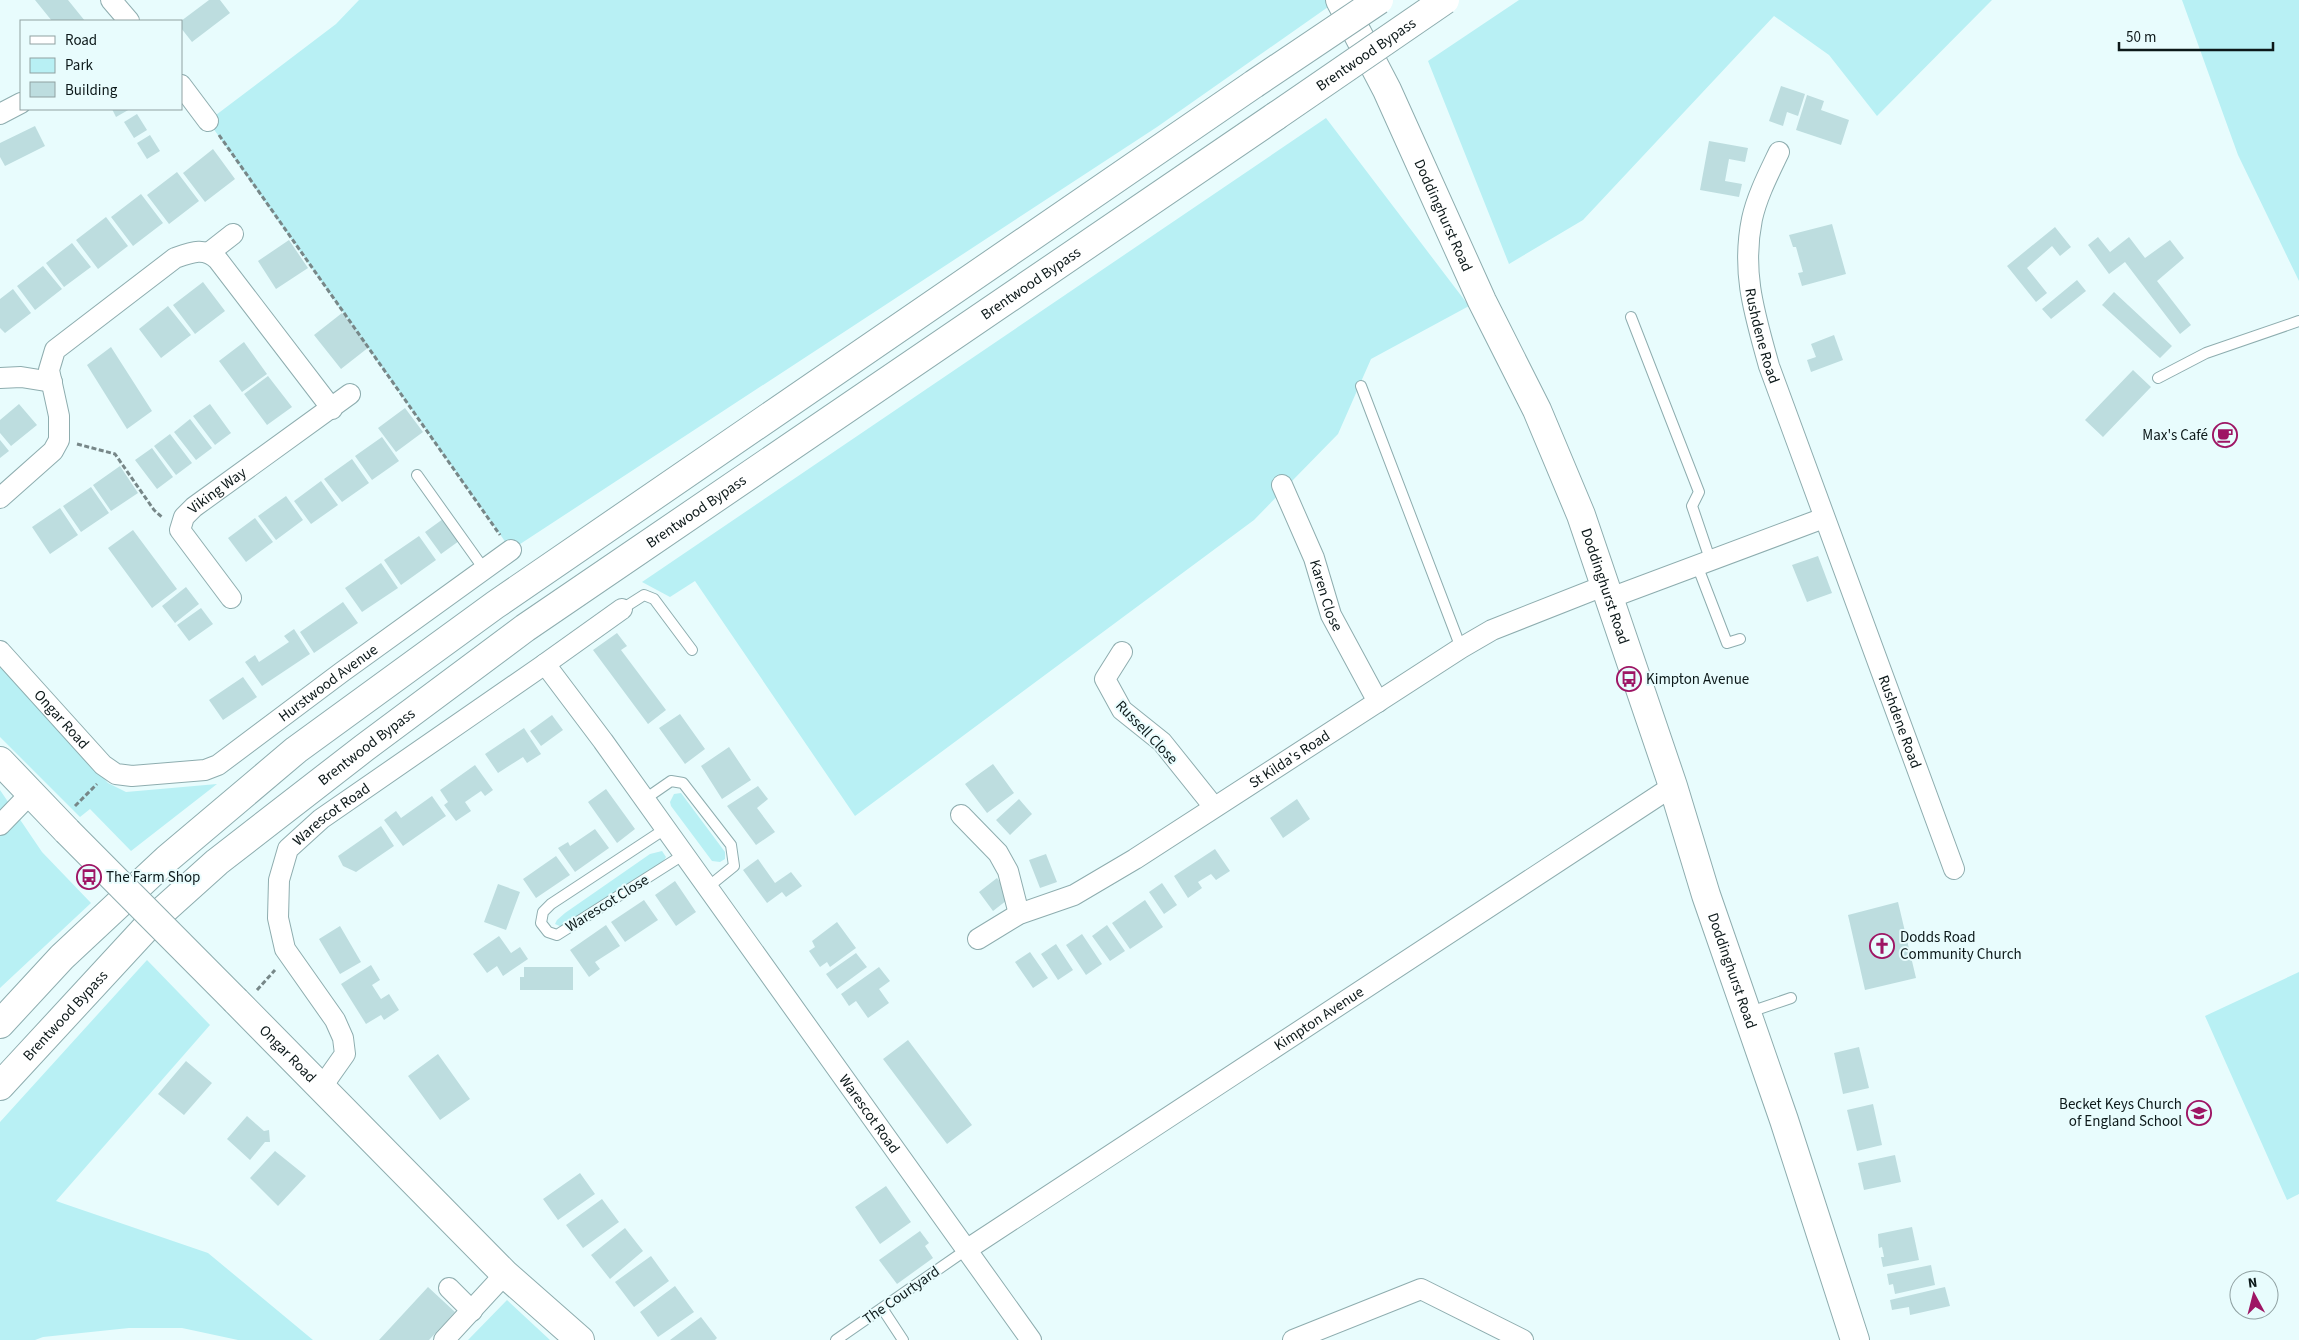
<svg xmlns="http://www.w3.org/2000/svg" width="2299" height="1340" font-family="'Source Sans 3',sans-serif">
	<style>
		.green { fill: #b8f0f4 }
		.building { fill: #bddddf }
		.lines { fill: none; stroke-linecap: round; stroke-linejoin: round }
		.lane-casing { stroke: #8eadaf; stroke-width: 12 }
		.street-casing { stroke: #8eadaf; stroke-width: 22 }
		.secondary-casing { stroke: #8eadaf; stroke-width: 30 }
		.primary-casing { stroke: #8eadaf; stroke-width: 30 }
		.highway-casing { stroke: #8eadaf; stroke-width: 30 }
		.path { stroke: #778788; stroke-width: 3; stroke-dasharray: 5 2.5; stroke-linecap: butt }
		.lane { stroke: #fff; stroke-width: 10 }
		.street { stroke: #fff; stroke-width: 20 }
		.secondary { stroke: #fff; stroke-width: 28 }
		.primary { stroke: #fff; stroke-width: 28 }
		.highway { stroke: #fff; stroke-width: 28 }
		.primary-bridge-casing { stroke: #8eadaf; stroke-width: 30; stroke-linecap: butt }
		.highway-bridge-casing { stroke: #8eadaf; stroke-width: 30; stroke-linecap: butt }
		.primary-bridge { stroke: #fff; stroke-width: 28 }
		.highway-bridge { stroke: #fff; stroke-width: 28 }
		.labels { text-anchor: middle; stroke-width: 4; stroke-linejoin: round; paint-order: stroke }
		.street-label { font-size: 15px; fill: #0c1819; stroke: #e8fcfd }
		.poi-label { font-size: 15px; fill: #0c1819; stroke: #e8fcfd; text-anchor: start }
	</style>
	<rect width="100%" height="100%" fill="#e8fcfd"/>
	<path class="green" d="M 359,0 L 1326,0 L 1328,7 L 1157,127 L 511,550 L 208,121 L 336,24 Z
		M 1519,0 L 1992,0 L 1877,116 L 1829,55 L 1774,16 L 1583,220 L 1509,264 L 1428,61 Z
		M 2182,0 L 2299,0 L 2299,281 L 2238,155 Z
		M 1326,118 L 1469,306 L 1371,359 L 1338,434 L 1254,520 L 855,816 L 695,581 L 670,597 L 642,582 Z
		M 0,660 L 108,783 L 126,792 L 217,784 L 131,851 L 90,809 L 80,817 L 0,737 Z
		M 0,790 L 42,852 L 91,903 L 0,988 Z
		M 681,793 L 725,852 L 725,859 L 720,862 L 712,861 L 671,806 L 670,802 L 674,794 Z
		M 662,851 L 666,857 L 662,864 L 562,927 L 555,924 L 557,920 L 565,913 L 650,854 Z
		M 147,960 L 210,1025 L 56,1201 L 208,1253 L 313,1340 L 238,1340 L 182,1328 L 129,1328 L 43,1337 L 35,1340 L 0,1340 L 0,1122 Z
		M 2299,972 L 2299,1194 L 2287,1200 L 2205,1016 Z
		M 507,1300 L 550,1340 L 468,1340 Z"/>
	<path class="building" d="M 35,0 L 68,0 L 85,21 L 52,21 Z
		M 209,0 L 220,0 L 230,13 L 192,42 L 181,28 L 181,21 Z
		M 1781,86 L 1805,94 L 1798,116 L 1787,112 L 1783,126 L 1769,121 Z
		M 1807,95 L 1824,101 L 1821,110 L 1849,120 L 1841,145 L 1796,130 Z
		M 112,109 L 130,109 L 116,117 Z
		M 137,114 L 147,130 L 134,138 L 124,122 Z
		M 35,126 L 45,146 L 5,166 L 0,157 L 0,143 Z
		M 150,135 L 160,151 L 147,159 L 137,143 Z
		M 1709,141 L 1748,148 L 1745,162 L 1729,159 L 1725,181 L 1742,184 L 1739,197 L 1700,190 Z
		M 213,149 L 235,179 L 205,202 L 183,173 Z
		M 177,172 L 199,201 L 169,224 L 147,195 Z
		M 141,194 L 163,223 L 133,246 L 111,217 Z
		M 106,217 L 128,246 L 98,269 L 76,240 Z
		M 1832,224 L 1846,274 L 1802,286 L 1798,273 L 1803,272 L 1796,247 L 1793,247 L 1789,235 Z
		M 2055,227 L 2071,247 L 2060,256 L 2052,246 L 2027,268 L 2047,293 L 2036,302 L 2007,266 Z
		M 2098,237 L 2110,252 L 2129,237 L 2145,258 L 2170,240 L 2184,258 L 2157,281 L 2191,325 L 2180,334 L 2125,262 L 2109,274 L 2088,245 Z
		M 289,240 L 308,268 L 276,289 L 258,261 Z
		M 72,243 L 91,267 L 64,287 L 46,263 Z
		M 43,266 L 62,289 L 35,310 L 17,286 Z
		M 2077,280 L 2086,291 L 2051,319 L 2042,309 Z
		M 203,282 L 225,311 L 195,334 L 173,305 Z
		M 13,289 L 31,313 L 5,333 L 0,328 L 0,299 Z
		M 2114,292 L 2172,346 L 2160,358 L 2102,305 Z
		M 168,306 L 191,335 L 161,358 L 139,329 Z
		M 342,313 L 369,347 L 341,369 L 314,335 Z
		M 1834,335 L 1843,360 L 1811,372 L 1807,360 L 1816,357 L 1811,344 Z
		M 244,342 L 267,374 L 242,392 L 219,361 Z
		M 111,347 L 152,411 L 127,429 L 87,365 Z
		M 2133,370 L 2151,387 L 2103,437 L 2085,420 Z
		M 268,376 L 292,407 L 267,425 L 244,394 Z
		M 19,404 L 37,425 L 11,446 L 0,433 L 0,420 Z
		M 210,404 L 231,433 L 215,445 L 193,416 Z
		M 405,408 L 423,432 L 396,452 L 378,428 Z
		M 190,419 L 212,448 L 196,460 L 174,432 Z
		M 2223,422 L 2236,442 L 2226,449 L 2213,429 Z
		M 170,434 L 192,463 L 176,475 L 154,446 Z
		M 382,437 L 399,461 L 372,480 L 355,456 Z
		M 0,440 L 9,451 L 0,458 Z
		M 152,448 L 173,477 L 157,489 L 135,460 Z
		M 352,459 L 369,483 L 342,502 L 324,479 Z
		M 120,466 L 138,493 L 111,511 L 93,485 Z
		M 321,481 L 338,505 L 311,524 L 294,501 Z
		M 91,487 L 109,513 L 81,532 L 63,506 Z
		M 286,496 L 303,520 L 276,540 L 258,516 Z
		M 60,508 L 78,535 L 50,554 L 32,527 Z
		M 255,518 L 273,542 L 246,562 L 228,538 Z
		M 443,519 L 459,541 L 441,554 L 425,532 Z
		M 133,530 L 177,589 L 152,608 L 108,548 Z
		M 419,536 L 436,560 L 401,585 L 384,560 Z
		M 1818,556 L 1832,593 L 1807,602 L 1792,565 Z
		M 381,563 L 398,588 L 362,612 L 345,588 Z
		M 186,587 L 199,604 L 175,623 L 162,606 Z
		M 343,602 L 358,623 L 314,653 L 300,632 Z
		M 201,608 L 213,624 L 189,641 L 177,625 Z
		M 294,629 L 310,654 L 262,686 L 245,662 L 255,655 L 259,662 L 289,642 L 284,636 Z
		M 617,633 L 627,646 L 621,650 L 666,710 L 648,724 L 593,650 Z
		M 243,677 L 257,697 L 223,720 L 209,700 Z
		M 680,714 L 705,749 L 685,764 L 659,728 Z
		M 552,715 L 563,730 L 541,746 L 530,731 Z
		M 524,728 L 541,754 L 527,763 L 523,757 L 498,773 L 485,754 Z
		M 729,747 L 751,780 L 722,799 L 701,766 Z
		M 993,764 L 1014,793 L 987,813 L 965,784 Z
		M 475,765 L 493,790 L 485,796 L 481,791 L 465,802 L 471,811 L 456,821 L 444,805 L 448,802 L 440,790 Z
		M 758,786 L 768,799 L 757,808 L 775,832 L 756,845 L 727,806 Z
		M 606,789 L 635,829 L 617,843 L 588,802 Z
		M 432,796 L 446,816 L 403,846 L 384,820 L 396,811 L 401,818 Z
		M 1019,799 L 1032,814 L 1010,835 L 996,820 Z
		M 1297,799 L 1310,819 L 1283,838 L 1270,818 Z
		M 381,826 L 394,846 L 356,872 L 343,866 L 338,856 Z
		M 595,829 L 609,848 L 575,872 L 558,848 L 568,842 L 570,846 Z
		M 1215,849 L 1230,871 L 1216,880 L 1211,874 L 1198,882 L 1202,888 L 1188,898 L 1174,876 Z
		M 1046,854 L 1057,882 L 1040,888 L 1029,860 Z
		M 556,856 L 570,875 L 536,898 L 523,879 Z
		M 758,859 L 775,883 L 791,872 L 802,886 L 786,897 L 782,892 L 767,903 L 743,870 Z
		M 997,878 L 1011,897 L 993,911 L 979,892 Z
		M 675,881 L 696,912 L 676,926 L 655,895 Z
		M 1162,883 L 1177,905 L 1164,914 L 1149,892 Z
		M 498,884 L 520,892 L 506,930 L 484,922 Z
		M 644,900 L 658,920 L 625,942 L 611,922 Z
		M 1145,900 L 1163,927 L 1130,949 L 1112,923 Z
		M 1898,902 L 1916,978 L 1865,990 L 1848,915 Z
		M 837,922 L 856,948 L 830,967 L 827,962 L 820,967 L 809,951 L 815,947 L 812,941 Z
		M 606,925 L 620,946 L 595,962 L 600,969 L 589,977 L 570,950 Z
		M 1107,925 L 1125,951 L 1110,961 L 1092,936 Z
		M 340,926 L 361,962 L 340,974 L 319,939 Z
		M 1082,934 L 1102,964 L 1086,975 L 1066,945 Z
		M 499,936 L 511,953 L 520,947 L 528,959 L 503,976 L 497,966 L 487,973 L 473,954 Z
		M 1056,944 L 1073,970 L 1058,980 L 1041,954 Z
		M 1030,952 L 1048,978 L 1033,988 L 1015,962 Z
		M 856,953 L 867,967 L 837,989 L 826,974 Z
		M 371,965 L 380,980 L 372,985 L 381,999 L 389,994 L 399,1010 L 384,1020 L 381,1015 L 366,1024 L 341,984 Z
		M 524,967 L 573,967 L 573,990 L 520,990 L 520,977 L 524,977 Z
		M 879,967 L 890,981 L 879,989 L 889,1003 L 868,1018 L 856,1001 L 849,1006 L 841,994 Z
		M 908,1040 L 972,1125 L 947,1144 L 883,1059 Z
		M 1859,1047 L 1869,1088 L 1843,1094 L 1834,1053 Z
		M 438,1054 L 470,1099 L 440,1120 L 408,1076 Z
		M 186,1061 L 212,1083 L 184,1115 L 158,1094 Z
		M 1873,1104 L 1882,1145 L 1857,1151 L 1847,1110 Z
		M 247,1116 L 264,1131 L 269,1130 L 270,1142 L 265,1142 L 250,1160 L 227,1139 Z
		M 275,1151 L 306,1176 L 278,1206 L 250,1178 Z
		M 1895,1155 L 1901,1182 L 1864,1190 L 1858,1163 Z
		M 580,1173 L 595,1194 L 558,1220 L 543,1199 Z
		M 886,1186 L 911,1222 L 880,1244 L 855,1207 Z
		M 602,1199 L 619,1222 L 583,1248 L 566,1225 Z
		M 1912,1227 L 1919,1260 L 1883,1267 L 1881,1257 L 1884,1257 L 1882,1247 L 1879,1248 L 1878,1234 Z
		M 625,1228 L 643,1251 L 610,1279 L 591,1255 Z
		M 920,1231 L 929,1243 L 925,1246 L 933,1258 L 897,1284 L 879,1260 Z
		M 651,1256 L 669,1281 L 634,1307 L 615,1282 Z
		M 1931,1265 L 1935,1285 L 1895,1294 L 1893,1284 L 1889,1285 L 1887,1274 Z
		M 675,1286 L 694,1312 L 658,1337 L 640,1312 Z
		M 428,1287 L 455,1312 L 429,1340 L 379,1340 Z
		M 1945,1287 L 1950,1306 L 1910,1315 L 1909,1307 L 1892,1310 L 1890,1300 Z
		M 701,1317 L 717,1338 L 715,1340 L 670,1340 Z"/>
	<g class="lines">
		<defs>
			<path id="lane" d="M 1631,317 L 1699,492 L 1692,506 L 1710,559
				M 2158,378 L 2206,353 L 2299,321
				M 1361,386 L 1461,648
				M 417,475 L 484,569
				M 1697,565 L 1727,643 L 1740,639
				M 622,609 L 644,595 L 654,599 L 692,650
				M 645,799 L 671,781 L 683,783 L 731,845 L 734,866 L 708,887
				M 665,829 L 551,904 L 543,912 L 541,923 L 548,932 L 557,935 L 683,855
				M 1747,1013 L 1791,998
				M 882,1308 L 903,1340
				M 836,1340 L 966,1250"/>
			<g id="street">
				<path d="M 111,0 L 129,21"/>
				<path d="M 181,85 L 208,121"/>
				<path d="M 0,114 L 21,103"/>
				<path id="s1" d="M 1779,152 C 1769,173 1757,196 1752,219 C 1741,273 1755,315 1769,366 L 1954,869"/>
				<path d="M 210,252 L 233,234"/>
				<path d="M 0,378 L 21,377 L 52,382"/>
				<path id="s2" d="M 1282,485 L 1314,558 L 1331,615 L 1378,702"/>
				<path d="M 0,498 L 53,451 L 59,440 L 59,416 L 49,370 L 55,350 L 175,258 C 192,252 205,247 218,260 L 332,409"/>
				<path id="s3" d="M 231,598 L 180,530 L 184,517 L 194,507 L 350,394"/>
				<path d="M 1610,598 L 1824,518"/>
				<path id="s4" d="M 0,651 L 103,765 L 116,774 L 132,776 L 205,770 L 218,765 L 342,672 L 511,550"/>
				<path d="M 1122,652 L 1105,679 L 1122,710 L 1162,742 L 1214,807"/>
				<path d="M 545,664 L 622,609"/>
				<path d="M 961,815 L 998,853 L 1008,871 L 1019,914"/>
				<path d="M 0,825 L 32,792"/>
				<path id="s5" d="M 978,939 L 1019,914 L 1074,895 L 1135,859 L 1461,648 L 1492,630 L 1606,585"/>
				<path id="s6" d="M 321,1088 L 345,1054 L 343,1038 L 335,1020 L 285,949 L 278,918 L 279,880 L 288,849 L 321,819 L 545,664 L 603,741 L 1031,1340"/>
				<path id="s7" d="M 966,1250 L 1673,786"/>
				<path d="M 449,1288 L 472,1311"/>
				<path d="M 444,1340 L 505,1274"/>
				<path d="M 1293,1340 L 1421,1289 L 1523,1340"/>
			</g>
			<g id="secondary">
				<path id="s8" d="M 1340,0 L 1387,90 L 1482,301 L 1537,410 L 1581,515 L 1673,786 L 1706,895 L 1784,1120 L 1855,1340"/>
			</g>
			<g id="primary">
				<path d="M 0,761 L 67,831"/>
				<path id="s9" d="M 236,1001 L 505,1274 L 580,1340"/>
			</g>
			<g id="highway">
				<path d="M 0,1024 L 62,957 L 167,859 L 296,750 L 495,605 L 1254,84"/>
				<path id="s10" d="M 0,1086 L 158,915 L 217,862 L 364,748 L 525,628 L 1276,116"/>
			</g>
		</defs>
		<use href="#lane" class="lane-casing"/>
		<use href="#street" class="street-casing"/>
		<use href="#secondary" class="secondary-casing"/>
		<use href="#primary" class="primary-casing"/>
		<use href="#highway" class="highway-casing"/>
		<path class="path" d="M 219,135 L 500,535
			M 77,444 L 115,454 L 154,510 L 163,518
			M 75,806 L 97,784
			M 257,990 L 275,970"/>
		<use href="#lane" class="lane"/>
		<use href="#street" class="street"/>
		<use href="#secondary" class="secondary"/>
		<use href="#primary" class="primary"/>
		<use href="#highway" class="highway"/>
		<defs>
			<path id="primary-bridge" d="M 67,831 L 236,1001"/>
			<g id="highway-bridge">
				<path d="M 1254,84 L 1379,0"/>
				<path id="s11" d="M 1276,116 L 1445,0"/>
			</g>
		</defs>
		<use href="#primary-bridge" class="primary-bridge-casing"/>
		<use href="#highway-bridge" class="highway-bridge-casing"/>
		<use href="#primary-bridge" class="primary-bridge"/>
		<use href="#highway-bridge" class="highway-bridge"/>
	</g>
	<defs>
		<symbol id="cafe-ring" viewBox="-11 -11 22 22"><circle r="9.5" fill="#e8fcfd" stroke="#9e1564" stroke-width="1.5"/><path d="M-5.5-4.5H6V0H3Q3 3.5 0 3.5H-2.5Q-5.5 3.5-5.5 0ZM3-3.2v2h1.7v-2ZM-6 4.5H4V6H-6Z" fill="#9e1564"/></symbol>
		<symbol id="bus-ring" viewBox="-11 -11 22 22"><circle r="9.5" fill="#e8fcfd" stroke="#9e1564" stroke-width="1.5"/><path d="M-5-6H5V4H4V6H2V4H-2V6H-4V4H-5ZM-3.5-4V0h7V-4ZM-3.5 1.2v1.5H-2V1.2ZM2 1.2v1.5H3.5V1.2Z" fill="#9e1564"/></symbol>
		<symbol id="church-ring" viewBox="-11 -11 22 22"><circle r="9.5" fill="#e8fcfd" stroke="#9e1564" stroke-width="1.5"/><path d="M-1.2-6h2.4v3.5h3.3v2.4h-3.3V6h-2.4V-.1h-3.3v-2.4h3.3Z" fill="#9e1564"/></symbol>
		<symbol id="school-ring" viewBox="-11 -11 22 22"><circle r="9.5" fill="#e8fcfd" stroke="#9e1564" stroke-width="1.5"/><path d="M0-5L7-2L0 1L-7-2ZM-4 1L0 2.5L4 1V4Q0 6-4 4Z" fill="#9e1564"/></symbol>
	</defs>
	<g fill-rule="evenodd">
		<use href="#cafe-ring" x="2211" y="421" width="28" height="28"/>
		<use href="#bus-ring" x="1615" y="665" width="28" height="28"/>
		<use href="#bus-ring" x="75" y="863" width="28" height="28"/>
		<use href="#church-ring" x="1868" y="932" width="28" height="28"/>
		<use href="#school-ring" x="2185" y="1099" width="28" height="28"/>
	</g>
	<g class="labels">
		<g class="street-label">
			<text dy="5" stroke="none"><textPath href="#s11" startOffset="109">Brentwood Bypass</textPath></text>
			<text dy="5" stroke="none"><textPath href="#s8" startOffset="239">Doddinghurst Road</textPath></text>
			<text dy="5" stroke="none"><textPath href="#s10" startOffset="1311">Brentwood Bypass</textPath></text>
			<text dy="5" stroke="none"><textPath href="#s1" startOffset="191">Rushdene Road</textPath></text>
			<text dy="5" stroke="none"><textPath href="#s3" startOffset="141">Viking Way</textPath></text>
			<text dy="5" stroke="none"><textPath href="#s10" startOffset="906">Brentwood Bypass</textPath></text>
			<text dy="5" stroke="none"><textPath href="#s8" startOffset="644">Doddinghurst Road</textPath></text>
			<text dy="5" stroke="none"><textPath href="#s2" startOffset="119">Karen Close</textPath></text>
			<text dy="5" stroke="none"><textPath href="#s4" startOffset="410">Hurstwood Avenue</textPath></text>
			<text dy="5" stroke="none"><textPath href="#s4" startOffset="92">Ongar Road</textPath></text>
			<text dy="5" stroke="none"><textPath href="#s1" startOffset="601">Rushdene Road</textPath></text>
			<text transform="translate(1147 732) rotate(46)" y="5">Russell Close</text>
			<text dy="5" stroke="none"><textPath href="#s10" startOffset="501">Brentwood Bypass</textPath></text>
			<text dy="5" stroke="none"><textPath href="#s5" startOffset="361">St Kilda's Road</textPath></text>
			<text dy="5" stroke="none"><textPath href="#s6" startOffset="322">Warescot Road</textPath></text>
			<text transform="translate(607 903) rotate(-32)" y="5">Warescot Close</text>
			<text dy="5" stroke="none"><textPath href="#s8" startOffset="1049">Doddinghurst Road</textPath></text>
			<text dy="5" stroke="none"><textPath href="#s10" startOffset="96">Brentwood Bypass</textPath></text>
			<text dy="5" stroke="none"><textPath href="#s7" startOffset="422">Kimpton Avenue</textPath></text>
			<text dy="5" stroke="none"><textPath href="#s9" startOffset="74">Ongar Road</textPath></text>
			<text dy="5" stroke="none"><textPath href="#s6" startOffset="1138">Warescot Road</textPath></text>
			<text transform="translate(901 1295) rotate(-35)" y="5">The Courtyard</text>
		</g>
		<g class="poi-label">
			<text x="2208" y="440" text-anchor="end">Max's Café</text>
			<text x="1646" y="684">Kimpton Avenue</text>
			<text x="106" y="882">The Farm Shop</text>
			<text x="1900" y="942">Dodds Road<tspan x="1900" dy="17">Community Church</tspan></text>
			<text x="2182" y="1109" text-anchor="end">Becket Keys Church<tspan x="2182" dy="17">of England School</tspan></text>
		</g>
	</g>
	<rect x="20" y="20" width="162" height="90" fill="#e8fcfd" stroke="#90a1a2"/>
	<rect x="30" y="36" width="25" height="8" fill="#ffffff" stroke="#90a1a2"/>
	<text x="65" y="45" font-size="15" fill="#0c1819">Road</text>
	<rect x="30" y="58" width="25" height="15" fill="#b8f0f4" stroke="#90a1a2"/>
	<text x="65" y="70" font-size="15" fill="#0c1819">Park</text>
	<rect x="30" y="82" width="25" height="15" fill="#bddddf" stroke="#90a1a2"/>
	<text x="65" y="95" font-size="15" fill="#0c1819">Building</text>
	<g transform="translate(2254 1295) rotate(353)"><circle r="24" fill="#e8fcfd" stroke="#90a1a2"/>
	<path d="M0-4L9 19L0 12L-9 19Z" fill="#9e1564"/>
	<text y="-8" font-size="14" font-weight="bold" text-anchor="middle" fill="#0c1819">N</text>
	</g>
	<path d="M2119 42v8h154v-8" fill="none" stroke="#0c1819" stroke-width="2.5"/>
	<text x="2126" y="42" font-size="15" fill="#0c1819" stroke="#e8fcfd" stroke-width="4" paint-order="stroke">50 m</text>
</svg>
